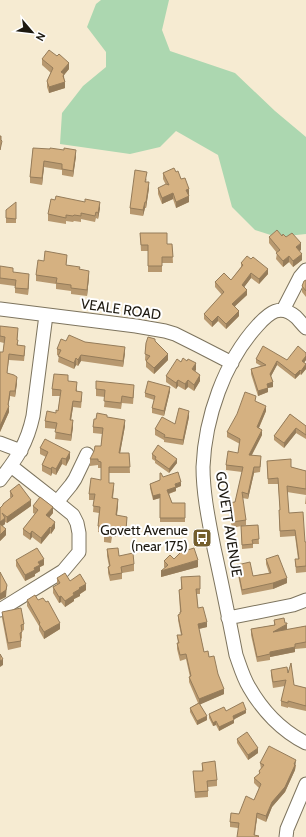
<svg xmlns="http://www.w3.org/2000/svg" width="306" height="837" font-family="Cabin,sans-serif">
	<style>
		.green { fill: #acd7b0 }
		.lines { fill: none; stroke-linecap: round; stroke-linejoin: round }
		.minor-casing { stroke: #7d745e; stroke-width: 15 }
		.minor { stroke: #fff; stroke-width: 13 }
		.wall { fill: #b7986f }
		.shaded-wall { fill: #957c5a }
		.building { fill: #d5b181; stroke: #957c5a }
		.labels { text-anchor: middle; stroke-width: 4; stroke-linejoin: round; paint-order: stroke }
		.street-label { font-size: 14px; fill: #1d1910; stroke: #fff }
		.poi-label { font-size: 14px; fill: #1d1910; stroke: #fff; text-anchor: end }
	</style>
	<rect width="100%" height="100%" fill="#f6ebd2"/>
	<path class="green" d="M 101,0 L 169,0 L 162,30 L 170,51 L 235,73 L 275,111 L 306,137 L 306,234 L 277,237 L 255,230 L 232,207 L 218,155 L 176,131 L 160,147 L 130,154 L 60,144 L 62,113 L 83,86 L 106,67 L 106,52 L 87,27 L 96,4 Z"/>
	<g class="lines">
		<defs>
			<path id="minor" d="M 0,309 L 136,326 L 165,331 L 175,334 L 197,345 L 232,363
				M 283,310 L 300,277 L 306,270
				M 306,328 C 302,324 299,320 296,317 C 280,303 269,313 258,325 C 224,362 205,418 203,467 C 203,494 209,522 214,548 C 222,584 229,619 236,655 C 240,666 243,677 249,687 C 262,710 282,731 306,743
				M 0,443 L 21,451
				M 0,480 C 17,458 27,444 33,416 L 46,315
				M 57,502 L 71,485 L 75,479 L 87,454
				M 0,610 L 63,571 L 79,552 L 79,533 L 77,523 L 73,515 L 57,502 L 11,466
				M 228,618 L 293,605 L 306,600
				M 286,837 L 287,829 L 306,784"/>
		</defs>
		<use href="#minor" class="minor-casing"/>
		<use href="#minor" class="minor"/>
	</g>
	<path class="wall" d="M 42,59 L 69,69 L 64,75 L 65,88 L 49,93 L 47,87 L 47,81 L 51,73 L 42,65 Z
		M 33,148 L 76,156 L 73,177 L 62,175 L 62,170 L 44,167 L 42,185 L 30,183 L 30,177 Z
		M 176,172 L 181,179 L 189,195 L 189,202 L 176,208 L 173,199 L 162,204 L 158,194 L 158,188 L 166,185 L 163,179 L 163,173 Z
		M 147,178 L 146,182 L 149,188 L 146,208 L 145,208 L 143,216 L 130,214 L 130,208 Z
		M 16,202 L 16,223 L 6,223 L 6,218 Z
		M 100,208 L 98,219 L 96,218 L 95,222 L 81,219 L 81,222 L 74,221 L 73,222 L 66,221 L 66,224 L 48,221 L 48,214 Z
		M 140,233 L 167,244 L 172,244 L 173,263 L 162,263 L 162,272 L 148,272 L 148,251 L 141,251 Z
		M 282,236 L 286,237 L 301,250 L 299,251 L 302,260 L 293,267 L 289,262 L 283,267 L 276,259 L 277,253 L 269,243 L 269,237 Z
		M 44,261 L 67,261 L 66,265 L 80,269 L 89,277 L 87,296 L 71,294 L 71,291 L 56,289 L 56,284 L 36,281 L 36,275 Z
		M 241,263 L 268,274 L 259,284 L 251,278 L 244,287 L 247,295 L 235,306 L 239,316 L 226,329 L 218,321 L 212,327 L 204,319 L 204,314 L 222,295 L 215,287 L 215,282 L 231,280 L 241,267 Z
		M 0,266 L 29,280 L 28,295 L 15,293 L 15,286 L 0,284 Z
		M 306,280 L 306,297 L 302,292 L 302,286 Z
		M 0,326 L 18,334 L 17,340 L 18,345 L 25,351 L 24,361 L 9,360 L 7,373 L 17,383 L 15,397 L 10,396 L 8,406 L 9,412 L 0,432 L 0,352 L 3,352 L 4,343 L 0,342 Z
		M 66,341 L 85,342 L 125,353 L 123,367 L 81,361 L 78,366 L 76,365 L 74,369 L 58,362 L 59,355 L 57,355 L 57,349 Z
		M 155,342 L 168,360 L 154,374 L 146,367 L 146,361 L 145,360 L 146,343 Z
		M 306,353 L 306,360 L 304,363 L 306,369 L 301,375 L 300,374 L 295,379 L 277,365 L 271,376 L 273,387 L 268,388 L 268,392 L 258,396 L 251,374 L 251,369 L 261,366 L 256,363 L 256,359 L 287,360 Z
		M 196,370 L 194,371 L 200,381 L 194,391 L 188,387 L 185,390 L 178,386 L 176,389 L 166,382 L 166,376 Z
		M 68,381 L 77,389 L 77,391 L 82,398 L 81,408 L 73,407 L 71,420 L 73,427 L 71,441 L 55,439 L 56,429 L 45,428 L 45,421 L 58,411 L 60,396 L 52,396 L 52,389 Z
		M 96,389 L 134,391 L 133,404 L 122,403 L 121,409 L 104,407 L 105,397 L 96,396 Z
		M 170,391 L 164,416 L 152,413 L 152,408 L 154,400 L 145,397 L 145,393 Z
		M 256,402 L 266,411 L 259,428 L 262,435 L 252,455 L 261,462 L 260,472 L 254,473 L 248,499 L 242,498 L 246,520 L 246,525 L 232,528 L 228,508 L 228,503 L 235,502 L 242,472 L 226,470 L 226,465 L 238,453 L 240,444 L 227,437 L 227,432 Z
		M 290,414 L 306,426 L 306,439 L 296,433 L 284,448 L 274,440 L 274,436 Z
		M 189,417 L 183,445 L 164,442 L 164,440 L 155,435 L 155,429 L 175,424 Z
		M 107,418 L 125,426 L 120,453 L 129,453 L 130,473 L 109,473 L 109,483 L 114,489 L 113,498 L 118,505 L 117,516 L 127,523 L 126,536 L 116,535 L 116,537 L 112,537 L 111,543 L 104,542 L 104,533 L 98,532 L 98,526 L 99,513 L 93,512 L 94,500 L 89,500 L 89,494 L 101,480 L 101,468 L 98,468 L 98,465 L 90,466 L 90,459 L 101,446 L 102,434 L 93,433 L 93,427 L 96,419 Z
		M 40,448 L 70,458 L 66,466 L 62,464 L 56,475 L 52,473 L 51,476 L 42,471 L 42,465 L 46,457 L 40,454 Z
		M 152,454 L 177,463 L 169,473 L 155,463 L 155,461 L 152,459 Z
		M 267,461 L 306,471 L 306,504 L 305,504 L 306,495 L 287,492 L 289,513 L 305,542 L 306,542 L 306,572 L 296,573 L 295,559 L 298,559 L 295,536 L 280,537 L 279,516 L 279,510 L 280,510 L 278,484 L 268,484 Z
		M 163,477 L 181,486 L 176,488 L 176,491 L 169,494 L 172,503 L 185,503 L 185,522 L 160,522 L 160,498 L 153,500 L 150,488 L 150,484 L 160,480 Z
		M 10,491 L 31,506 L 7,523 L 5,522 L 5,524 L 2,526 L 6,535 L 0,541 L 3,504 L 11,498 L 10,497 Z
		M 33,506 L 53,513 L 49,518 L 55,528 L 51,534 L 50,533 L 41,544 L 32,537 L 30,540 L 23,535 L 23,529 L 35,514 L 33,513 Z
		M 258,525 L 259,544 L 253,544 L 253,548 L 242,549 L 241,526 Z
		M 107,549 L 119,556 L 134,564 L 134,571 L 122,573 L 122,579 L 110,581 L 108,573 L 108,567 L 109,566 L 107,556 Z
		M 174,559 L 198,567 L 161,577 L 165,568 L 164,567 L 164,561 Z
		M 266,559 L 287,583 L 273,589 L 242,595 L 237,570 L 237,565 L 253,576 L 269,573 L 266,564 Z
		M 16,560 L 44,565 L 40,567 L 40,571 L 35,574 L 35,576 L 25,581 L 16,566 Z
		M 181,577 L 200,589 L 200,594 L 197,594 L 198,608 L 207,627 L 199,629 L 204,652 L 209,657 L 218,674 L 224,694 L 200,704 L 207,720 L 197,725 L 190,712 L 190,708 L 198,703 L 189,682 L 189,677 L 190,677 L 186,659 L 180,661 L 177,649 L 177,643 L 178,643 L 177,635 L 181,635 L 178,620 L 178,615 L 180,614 L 180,612 L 179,590 L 181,589 Z
		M 57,578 L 70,581 L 86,590 L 80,594 L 80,596 L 74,599 L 74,601 L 65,607 L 61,602 L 59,603 L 53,593 L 53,587 L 57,585 Z
		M 27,600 L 38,600 L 60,629 L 44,639 L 39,630 L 39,626 L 27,606 Z
		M 2,612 L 24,624 L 24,630 L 22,631 L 22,638 L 21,639 L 21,647 L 8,650 L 2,618 Z
		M 274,620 L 287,629 L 286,630 L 306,626 L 306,648 L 295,649 L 295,652 L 270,657 L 270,660 L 257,662 L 251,635 L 251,629 L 274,625 Z
		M 271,670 L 288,673 L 294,685 L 306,688 L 306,711 L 288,707 L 288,708 L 281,706 L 281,701 L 285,686 L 273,688 L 271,675 Z
		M 226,711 L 246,713 L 234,719 L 234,723 L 219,731 L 216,725 L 213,726 L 209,718 L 209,714 Z
		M 237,739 L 258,753 L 248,760 L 237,743 Z
		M 202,763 L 217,780 L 217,786 L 208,787 L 208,797 L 195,798 L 193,771 L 202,771 Z
		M 260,763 L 296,765 L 295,770 L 285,792 L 272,807 L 266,822 L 257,818 L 255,835 L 238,828 L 230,827 L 230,822 L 254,800 L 259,788 L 254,783 L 254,778 L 259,774 L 259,771 L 261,769 Z"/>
	<path class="shaded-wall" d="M 69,63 L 69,69 L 64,75 L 64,80 L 61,72 Z
		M 65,82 L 65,88 L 49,93 L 49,87 Z
		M 76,150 L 76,156 L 73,177 L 73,171 Z
		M 44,161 L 44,167 L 42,185 L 42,178 Z
		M 149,182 L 149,188 L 146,208 L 146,202 Z
		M 189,189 L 189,195 L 186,196 L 186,190 Z
		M 173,193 L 173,199 L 162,204 L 162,198 Z
		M 189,196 L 189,202 L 176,208 L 176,202 Z
		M 100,202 L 100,208 L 98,219 L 98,213 Z
		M 145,202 L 145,208 L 143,216 L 143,210 Z
		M 301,243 L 301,250 L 296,253 L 296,247 Z
		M 302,254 L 302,260 L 293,267 L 293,261 Z
		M 289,256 L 289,262 L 283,267 L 283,261 Z
		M 268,269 L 268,274 L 259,284 L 259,279 Z
		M 89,271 L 89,277 L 87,296 L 87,290 Z
		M 251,273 L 251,278 L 242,290 L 242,285 Z
		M 29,274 L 29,280 L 28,295 L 28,289 Z
		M 247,290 L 247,295 L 232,309 L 232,304 Z
		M 239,311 L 239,316 L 226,329 L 226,324 Z
		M 218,316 L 218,321 L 212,327 L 212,322 Z
		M 125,347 L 125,353 L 123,367 L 123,361 Z
		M 168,354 L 168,360 L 154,374 L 154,368 Z
		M 81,355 L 81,361 L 78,366 L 78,360 Z
		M 306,356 L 306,360 L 302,365 L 302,361 Z
		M 76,358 L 76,365 L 74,369 L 74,363 Z
		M 277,361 L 277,365 L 270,378 L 270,374 Z
		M 196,363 L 196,370 L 192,376 L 192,369 Z
		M 306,364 L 306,369 L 301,375 L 301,371 Z
		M 300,370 L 300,374 L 295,379 L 295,375 Z
		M 200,375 L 200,381 L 194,391 L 194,385 Z
		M 17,377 L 17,383 L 15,397 L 15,391 Z
		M 178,380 L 178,386 L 176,389 L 176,383 Z
		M 188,380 L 188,387 L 185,390 L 185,384 Z
		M 273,382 L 273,387 L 267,388 L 267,384 Z
		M 170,387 L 170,391 L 164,416 L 164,411 Z
		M 268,388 L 268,392 L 258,396 L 258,391 Z
		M 10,391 L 10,396 L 8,408 L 9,406 L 9,412 L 0,432 L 0,426 L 8,405 Z
		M 73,401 L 73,407 L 70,426 L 70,420 Z
		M 266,406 L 266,411 L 257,432 L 257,427 Z
		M 189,411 L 189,417 L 183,445 L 183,440 Z
		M 73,420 L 73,427 L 71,441 L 71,435 Z
		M 125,420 L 125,426 L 119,459 L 119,453 Z
		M 296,428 L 296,433 L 284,448 L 284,443 Z
		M 262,430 L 262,435 L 249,460 L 249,455 Z
		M 70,452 L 70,458 L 66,466 L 66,459 Z
		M 62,458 L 62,464 L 56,475 L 56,469 Z
		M 177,459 L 177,463 L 169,473 L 169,469 Z
		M 52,467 L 52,473 L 51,476 L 51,469 Z
		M 254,467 L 254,473 L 248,499 L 248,494 Z
		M 181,482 L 181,486 L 176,488 L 176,491 L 167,494 L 167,490 L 175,484 Z
		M 160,494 L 160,498 L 153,500 L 153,496 Z
		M 118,499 L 118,505 L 116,522 L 116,515 Z
		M 31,500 L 31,506 L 7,523 L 7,517 Z
		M 53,507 L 53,513 L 46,521 L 46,515 Z
		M 127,517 L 127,523 L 126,536 L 126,530 Z
		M 5,518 L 5,524 L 0,528 L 0,522 Z
		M 55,522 L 55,528 L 51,534 L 51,528 Z
		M 50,527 L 50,533 L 41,544 L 41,538 Z
		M 6,529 L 6,535 L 0,541 L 0,535 Z
		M 32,531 L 32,537 L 30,540 L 30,534 Z
		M 44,559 L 44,565 L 40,567 L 40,571 L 35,574 L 35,576 L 25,581 L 25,575 L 34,568 L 38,562 Z
		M 198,560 L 198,567 L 161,577 L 161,571 Z
		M 287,578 L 287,583 L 273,589 L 273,583 Z
		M 86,584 L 86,590 L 80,594 L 80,596 L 74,599 L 74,601 L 65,607 L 65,601 L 79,588 Z
		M 7,585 L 6,597 L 0,600 L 0,594 Z
		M 61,596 L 61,602 L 59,603 L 59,597 Z
		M 207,622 L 207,627 L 198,629 L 198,624 Z
		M 60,623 L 60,629 L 44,639 L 44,632 Z
		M 287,624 L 287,629 L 273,637 L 273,632 Z
		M 295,647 L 295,652 L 270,657 L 270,652 Z
		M 3,659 L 3,665 L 0,667 L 0,661 Z
		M 224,689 L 224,694 L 199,705 L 199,699 Z
		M 246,710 L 246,713 L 233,720 L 233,716 Z
		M 207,716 L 207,720 L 197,725 L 197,721 Z
		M 234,720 L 234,723 L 219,731 L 219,727 Z
		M 216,721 L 216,725 L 213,726 L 213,723 Z
		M 258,748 L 258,753 L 248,760 L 248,755 Z
		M 296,760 L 295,770 L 285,792 L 272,807 L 266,822 L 266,816 L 272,802 Z
		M 257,813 L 257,818 L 254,837 Z"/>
	<path class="building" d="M 49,50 L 57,56 L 59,54 L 69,63 L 61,72 L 64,74 L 63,76 L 65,82 L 49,87 L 47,81 L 53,68 L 42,59 Z
		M 0,136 L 1,136 L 1,140 L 2,141 L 0,150 Z
		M 33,148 L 50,149 L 50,148 L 64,150 L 64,148 L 76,150 L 73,171 L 62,169 L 62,164 L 44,161 L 42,178 L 30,177 Z
		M 174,168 L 176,172 L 178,171 L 181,179 L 185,178 L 189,189 L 186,190 L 189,196 L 176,202 L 173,193 L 162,198 L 158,188 L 166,184 L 169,185 L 163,173 Z
		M 135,170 L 147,172 L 145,182 L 149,182 L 146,202 L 145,202 L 143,210 L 130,208 Z
		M 56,196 L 85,202 L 85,199 L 100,202 L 98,213 L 96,212 L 95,216 L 81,213 L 81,216 L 74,215 L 73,216 L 66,215 L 66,218 L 48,214 L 51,199 L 55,200 Z
		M 16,202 L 16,219 L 6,218 L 6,210 Z
		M 277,230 L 282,236 L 283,234 L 286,237 L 292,233 L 301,243 L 296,247 L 302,254 L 293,261 L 289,256 L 283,261 L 276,253 L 280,250 L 269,237 Z
		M 140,233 L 167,233 L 167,244 L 172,244 L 173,257 L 162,257 L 162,266 L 148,266 L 148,245 L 141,245 Z
		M 45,251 L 67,255 L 66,265 L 80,267 L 79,269 L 89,271 L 87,290 L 71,288 L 71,285 L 56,283 L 57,278 L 36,275 L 38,260 L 44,261 Z
		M 247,256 L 251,259 L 253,257 L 268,269 L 259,279 L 251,273 L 242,285 L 247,290 L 232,304 L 239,311 L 226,324 L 218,316 L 212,322 L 204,314 L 224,292 L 215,282 L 224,273 L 231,280 L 243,265 L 241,263 Z
		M 0,266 L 13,268 L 13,272 L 29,274 L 28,289 L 15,288 L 16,280 L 0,278 Z
		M 306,280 L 306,291 L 302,286 L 304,281 Z
		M 0,326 L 18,328 L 17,340 L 18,340 L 17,345 L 25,346 L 24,356 L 9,354 L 7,373 L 14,375 L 17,377 L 15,391 L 10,391 L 8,405 L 9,406 L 0,426 L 0,352 L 3,352 L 5,337 L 0,336 Z
		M 69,335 L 85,342 L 125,347 L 123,361 L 81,355 L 78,360 L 76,358 L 74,363 L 58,356 L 61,350 L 57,349 L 61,339 L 66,341 Z
		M 148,337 L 155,339 L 155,341 L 168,354 L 154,368 L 146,361 L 150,356 L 145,354 L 146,343 Z
		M 263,346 L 287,360 L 298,346 L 306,353 L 306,356 L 302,361 L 306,364 L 301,371 L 300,370 L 295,375 L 277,361 L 270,374 L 273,382 L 267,384 L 268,388 L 258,391 L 251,369 L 266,365 L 256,359 Z
		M 183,358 L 187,361 L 188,359 L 196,363 L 192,369 L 200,375 L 194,385 L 188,380 L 185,384 L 178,380 L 176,383 L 166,376 L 177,359 L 181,362 Z
		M 54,374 L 68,375 L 68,381 L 77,382 L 76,391 L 82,392 L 81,402 L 73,401 L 70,420 L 73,420 L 71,435 L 55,432 L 57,423 L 45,421 L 47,411 L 56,413 L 56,410 L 58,411 L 61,390 L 52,389 Z
		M 96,381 L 134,385 L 133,398 L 122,396 L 121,403 L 104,401 L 105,390 L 96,389 Z
		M 148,381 L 170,387 L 164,411 L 152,408 L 155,396 L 145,393 Z
		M 245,392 L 256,396 L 255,401 L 266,406 L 257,427 L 262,430 L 249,455 L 261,456 L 260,467 L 254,467 L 248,494 L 242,492 L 246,520 L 232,522 L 228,503 L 235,502 L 243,467 L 226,465 L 228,451 L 238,453 L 240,439 L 227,432 L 237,414 Z
		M 179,408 L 189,411 L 183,440 L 164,437 L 165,435 L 155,429 L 162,417 L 175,424 Z
		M 97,413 L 107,415 L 107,417 L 125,420 L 119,453 L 129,453 L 130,467 L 109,467 L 109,483 L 114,483 L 112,498 L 118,499 L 116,515 L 127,517 L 126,530 L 116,529 L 116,531 L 112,531 L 111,536 L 104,536 L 105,527 L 98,526 L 100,507 L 93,506 L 95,494 L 89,494 L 91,478 L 101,480 L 101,462 L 98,461 L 98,459 L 90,459 L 94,451 L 95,446 L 101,446 L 103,428 L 93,427 L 94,419 L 96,419 Z
		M 290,414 L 306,426 L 306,435 L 296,428 L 284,443 L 274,436 Z
		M 45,439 L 70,452 L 66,459 L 62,458 L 56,469 L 52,467 L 51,469 L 42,465 L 48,452 L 40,448 Z
		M 158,445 L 177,459 L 169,469 L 155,459 L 156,457 L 152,454 Z
		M 291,459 L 291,467 L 306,471 L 306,489 L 287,486 L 289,513 L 303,512 L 305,542 L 306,542 L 306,566 L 296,567 L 295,559 L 299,559 L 295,530 L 280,531 L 279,510 L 280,510 L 278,478 L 268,479 L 267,461 Z
		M 178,472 L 181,482 L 175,484 L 176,487 L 167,490 L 172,503 L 185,503 L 185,518 L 160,518 L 160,494 L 153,496 L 150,484 L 160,480 L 160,473 L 161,473 L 163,477 Z
		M 19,484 L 31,500 L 7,517 L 2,513 L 5,518 L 0,522 L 0,508 L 3,505 L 3,504 L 13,496 L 10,491 Z
		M 40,497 L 53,507 L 46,515 L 55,522 L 51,528 L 50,527 L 41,538 L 32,531 L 30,534 L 23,529 L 38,510 L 33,506 Z
		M 0,524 L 6,529 L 0,535 Z
		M 258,525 L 259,539 L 252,540 L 253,544 L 242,545 L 241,526 Z
		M 37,548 L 44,559 L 38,562 L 40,565 L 34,568 L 35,570 L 25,575 L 16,560 Z
		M 118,548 L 119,556 L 133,553 L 134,564 L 121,567 L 122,573 L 110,575 L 108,567 L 110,566 L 107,549 Z
		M 194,548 L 198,560 L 161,571 L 168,565 L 164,561 L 170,555 L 174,559 L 181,552 Z
		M 278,555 L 287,578 L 273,583 L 242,590 L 237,565 L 250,562 L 253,576 L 271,573 L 266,559 Z
		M 0,572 L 7,585 L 6,590 L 0,594 Z
		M 65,573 L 70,581 L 80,574 L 86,584 L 79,588 L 80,589 L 73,593 L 74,595 L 65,601 L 61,596 L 59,597 L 53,587 L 60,583 L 57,578 Z
		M 200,576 L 200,589 L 196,589 L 198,608 L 203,607 L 207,622 L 198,624 L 204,652 L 208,651 L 209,657 L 214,656 L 218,674 L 224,689 L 199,699 L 189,677 L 191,676 L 186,654 L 180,655 L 177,643 L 179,643 L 177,635 L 182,635 L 178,615 L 180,614 L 180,612 L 181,612 L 179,590 L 182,589 L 181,577 Z
		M 35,595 L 38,600 L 43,598 L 46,602 L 48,601 L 60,623 L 44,632 L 39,624 L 40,623 L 27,600 Z
		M 21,608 L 24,624 L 21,625 L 22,632 L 20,633 L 21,641 L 8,643 L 2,612 Z
		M 284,618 L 285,623 L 287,623 L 287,624 L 273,632 L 306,626 L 306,642 L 295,644 L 295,647 L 270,652 L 270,654 L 257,657 L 251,629 L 275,625 L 274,620 Z
		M 0,654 L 3,659 L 0,661 Z
		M 291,663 L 294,685 L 306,688 L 306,706 L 288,701 L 288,703 L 281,701 L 286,680 L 273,682 L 271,670 L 287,667 L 288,673 Z
		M 243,702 L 246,710 L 233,716 L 234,720 L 219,727 L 216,721 L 213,723 L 209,714 L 224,707 L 226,711 Z
		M 199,703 L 207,716 L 197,721 L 190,708 Z
		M 247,732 L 258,748 L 248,755 L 237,739 Z
		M 269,746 L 296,760 L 294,764 L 295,765 L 285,787 L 272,802 L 266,816 L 257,813 L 254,835 L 259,836 L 258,837 L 237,837 L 239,823 L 230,822 L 231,813 L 239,814 L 246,796 L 254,800 L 261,784 L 254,778 L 260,773 L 259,771 L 264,765 L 260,763 Z
		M 215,761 L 217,780 L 207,781 L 208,791 L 195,792 L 193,771 L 203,771 L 202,763 Z"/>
	<defs>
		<symbol id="bus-square" viewBox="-11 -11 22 22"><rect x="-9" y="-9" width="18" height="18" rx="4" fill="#735e2d" stroke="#fff"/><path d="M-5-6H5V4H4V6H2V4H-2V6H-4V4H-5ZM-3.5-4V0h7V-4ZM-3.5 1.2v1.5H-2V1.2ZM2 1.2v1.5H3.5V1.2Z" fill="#fff"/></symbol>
	</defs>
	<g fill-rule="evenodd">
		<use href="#bus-square" x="191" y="527" width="22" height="22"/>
	</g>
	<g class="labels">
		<g class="street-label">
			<text transform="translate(121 309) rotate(8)" y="5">VEALE ROAD</text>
			<text transform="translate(229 524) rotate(81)" y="5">GOVETT AVENUE</text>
		</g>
		<g class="poi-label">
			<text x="188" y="535">Govett Avenue<tspan x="188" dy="16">(near 175)</tspan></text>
		</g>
	</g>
	<g transform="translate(32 32) rotate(118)" stroke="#ffffff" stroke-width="3" paint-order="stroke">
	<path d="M0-3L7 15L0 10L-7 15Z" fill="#1d1910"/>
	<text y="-6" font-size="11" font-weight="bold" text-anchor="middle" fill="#1d1910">N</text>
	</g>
</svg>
